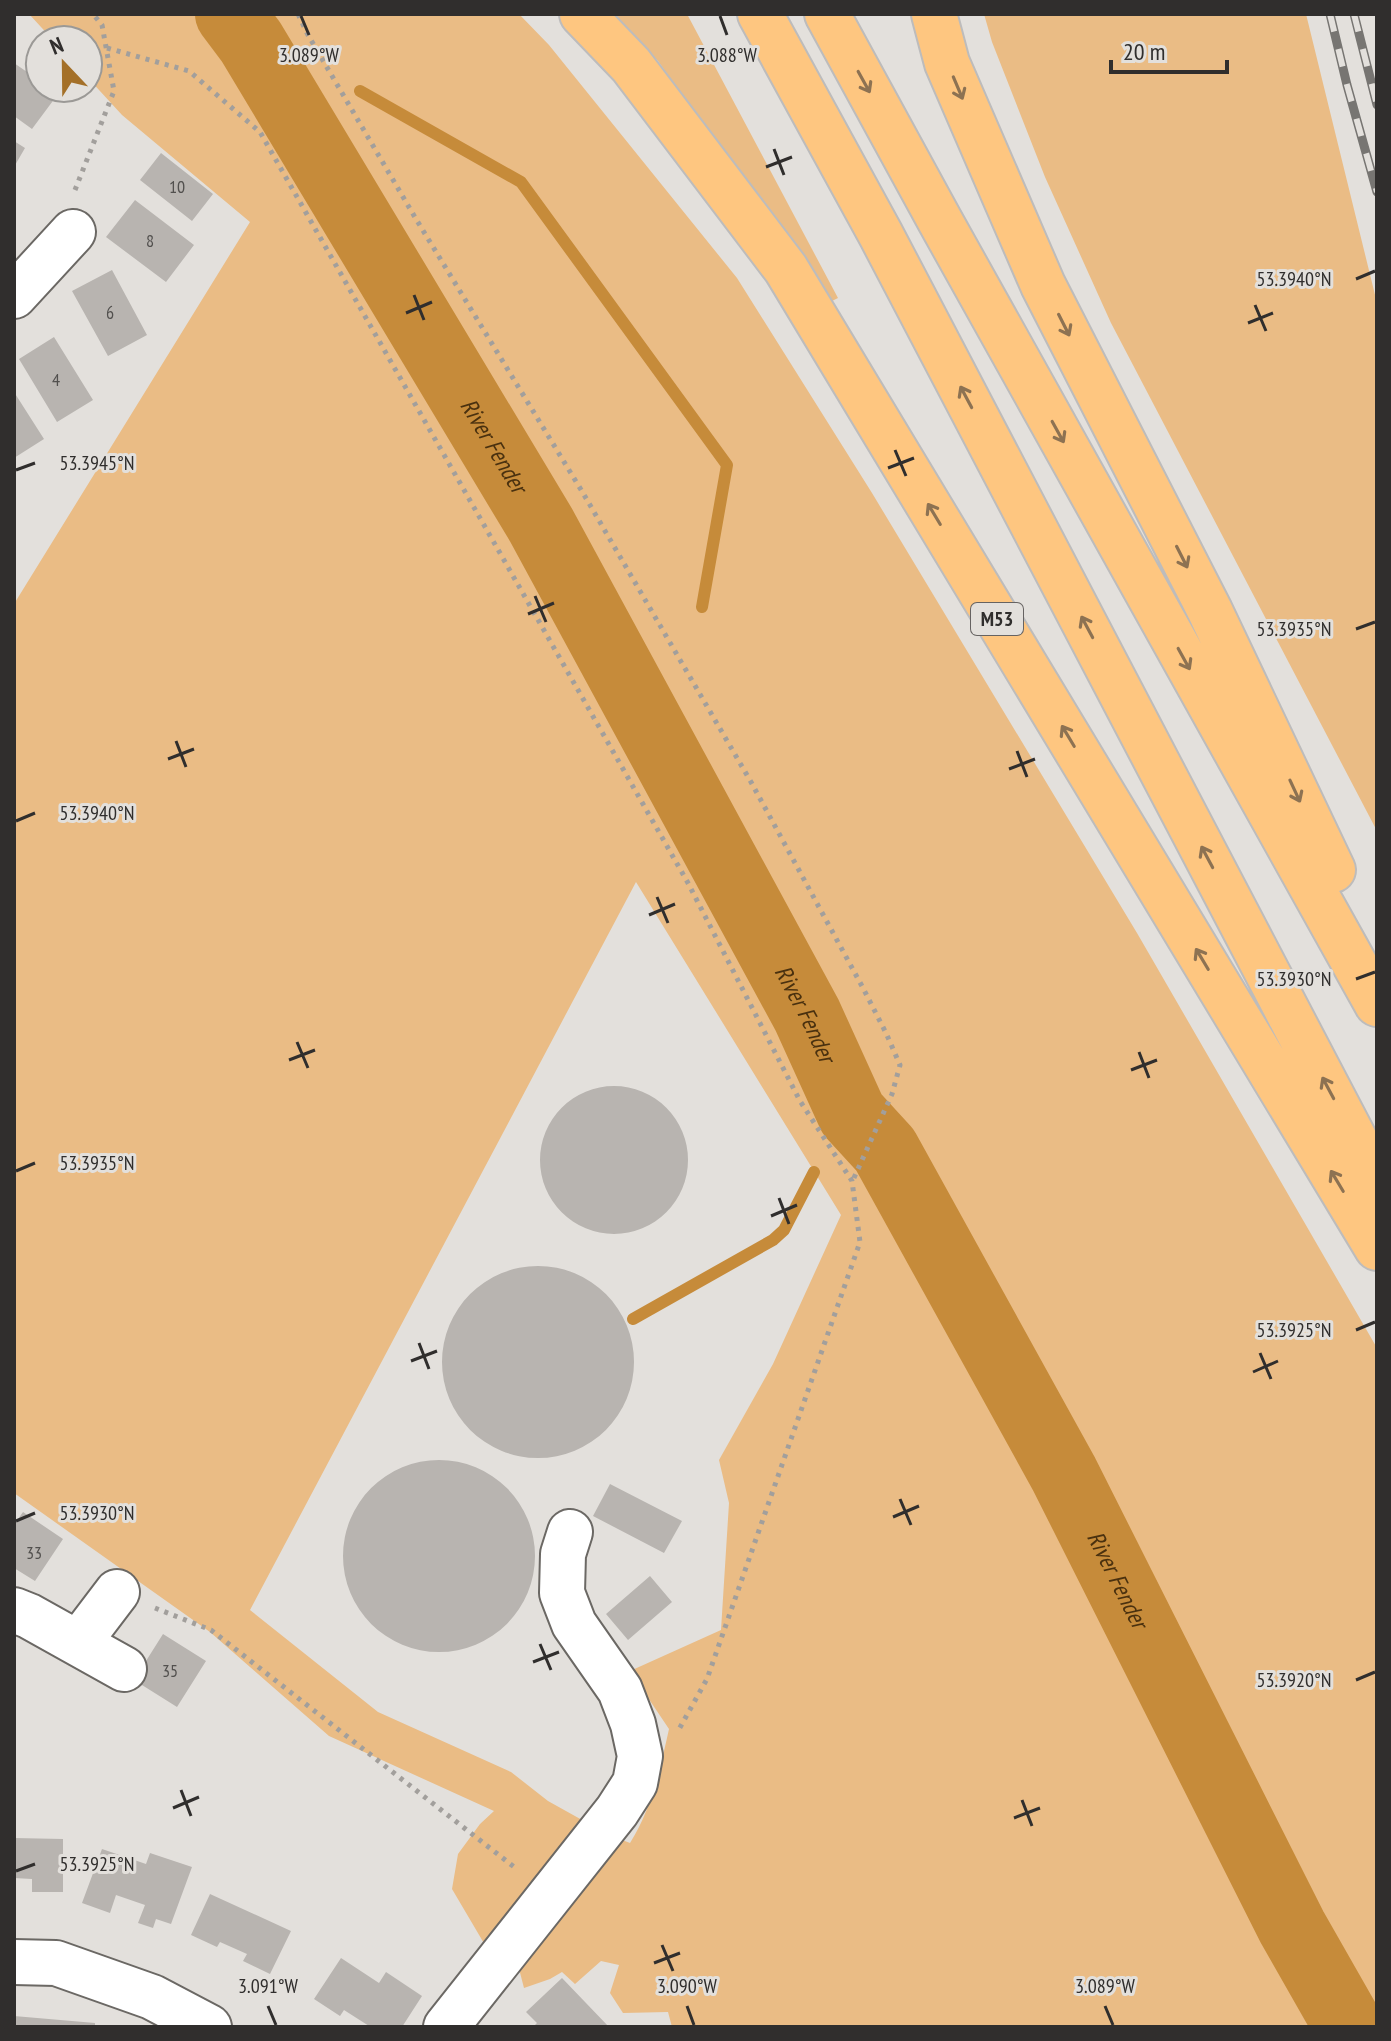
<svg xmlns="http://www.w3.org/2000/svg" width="1391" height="2041" font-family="'PT Sans Narrow',sans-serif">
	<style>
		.green { fill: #eabc85; fill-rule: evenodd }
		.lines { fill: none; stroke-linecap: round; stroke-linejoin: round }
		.stream { stroke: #c68b3a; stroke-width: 12 }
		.river { stroke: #c68b3a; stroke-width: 70 }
		.building { fill: #b8b4b0 }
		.minor-casing { stroke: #6b6864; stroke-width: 48 }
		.highway-casing { stroke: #bdbcbc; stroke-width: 48 }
		.path { stroke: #a29f9c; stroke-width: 5; stroke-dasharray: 4 6; stroke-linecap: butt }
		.minor { stroke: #fff; stroke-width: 44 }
		.highway { stroke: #fec680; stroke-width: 44 }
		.rail-casing { stroke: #777572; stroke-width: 9 }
		.rail { stroke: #e3e0dc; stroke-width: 6; stroke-dasharray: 18; stroke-linecap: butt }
		.oneway { stroke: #8d7252 }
		.ticks { fill: none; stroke: #302e2d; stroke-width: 3 }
		.labels { text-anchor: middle; stroke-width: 6; stroke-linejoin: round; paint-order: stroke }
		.number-label { font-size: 18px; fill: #52504e }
		.shield { fill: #e3e0dc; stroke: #666362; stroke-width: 2 }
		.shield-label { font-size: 20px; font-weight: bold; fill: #302e2d }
		.water-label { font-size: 24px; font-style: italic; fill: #4a310f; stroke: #e3e0dc }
		.ticks-label { font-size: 20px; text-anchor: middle; fill: #302e2d; stroke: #e3e0dc; stroke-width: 6; stroke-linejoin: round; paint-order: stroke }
	</style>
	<rect width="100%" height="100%" fill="#e3e0dc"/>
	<path class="green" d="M 29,14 L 519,14 L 549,45 L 737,278 L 872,493 L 1137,933 L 1377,1348 L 1377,2027 L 672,2027 L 668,2012 L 623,2013 L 610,1993 L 619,1965 L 601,1961 L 575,1984 L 562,1972 L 550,1979 L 524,1988 L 517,1961 L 485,1945 L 452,1889 L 458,1854 L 480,1824 L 494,1811 L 329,1736 L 210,1632 L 14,1493 L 14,604 L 250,222 L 122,115 L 88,78 L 88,40 L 53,40 ZM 636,882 L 841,1215 L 773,1364 L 719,1460 L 729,1503 L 721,1630 L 630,1671 L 669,1729 C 660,1769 652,1808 630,1843 L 609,1835 L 548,1801 L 511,1772 L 378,1712 L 250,1610 Z
		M 614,14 L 687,14 L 838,298 L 830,302 L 658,61 Z
		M 984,14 L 1306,14 L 1377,303 L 1377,831 L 1111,323 L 1045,177 L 992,42 Z"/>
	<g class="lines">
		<path class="stream" d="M 360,91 L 521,182 L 727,465 L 702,607
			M 833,1136 L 852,1114
			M 633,1319 L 773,1240 L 784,1230 L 814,1172"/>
		<path class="river" id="s1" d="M 230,14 L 251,42 L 541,525 L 807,1015 L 852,1114 L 885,1150 L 1064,1474 L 1292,1927 L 1349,2027"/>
	</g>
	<path class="building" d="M 14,63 L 40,81 L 40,88 L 50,88 L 58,94 L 32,129 L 14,116 Z
		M 14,141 L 25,148 L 14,167 Z
		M 161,153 L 213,194 L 192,221 L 140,180 Z
		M 135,200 L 194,245 L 166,282 L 106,237 Z
		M 112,270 L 147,335 L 108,356 L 72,291 Z
		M 54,337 L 93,400 L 57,422 L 19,359 Z
		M 14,392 L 44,439 L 14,458 Z
		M540 1160a74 74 0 1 1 148 0a74 74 0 1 1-148 0Z
		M442 1362a96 96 0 1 1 192 0a96 96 0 1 1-192 0Z
		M343 1556a96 96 0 1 1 192 0a96 96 0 1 1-192 0Z
		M 610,1484 L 682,1521 L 664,1553 L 593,1516 Z
		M 23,1512 L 63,1539 L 35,1581 L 14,1568 L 14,1525 Z
		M 650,1576 L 672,1602 L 628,1640 L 606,1614 Z
		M 163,1634 L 206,1661 L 177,1707 L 134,1680 Z
		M 14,1838 L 63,1839 L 63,1892 L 32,1892 L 32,1879 L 14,1878 Z
		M 102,1849 L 146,1864 L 150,1853 L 192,1867 L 171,1924 L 156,1919 L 153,1928 L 138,1923 L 145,1905 L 116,1895 L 110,1913 L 82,1903 Z
		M 210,1894 L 291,1931 L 270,1974 L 243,1961 L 247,1954 L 220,1942 L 217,1947 L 191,1935 Z
		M 341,1958 L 379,1983 L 386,1972 L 422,1996 L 402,2027 L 368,2027 L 369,2026 L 344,2010 L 340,2016 L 314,1999 Z
		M 562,1978 L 609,2027 L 533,2027 L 537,2023 L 526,2012 Z
		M 14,2016 L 95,2023 L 95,2027 L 14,2027 Z"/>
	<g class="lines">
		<defs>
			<path id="minor" d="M 14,296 L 73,232
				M 14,1610 L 29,1616 L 124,1669
				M 79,1642 L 117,1592
				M 14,1962 L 56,1963 L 152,1997 L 209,2027
				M 446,2027 L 617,1811 L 635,1783 L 640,1756 L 633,1724 L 620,1690 L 574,1624 L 562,1593 L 563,1554 L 570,1532"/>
			<path id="highway" d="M 582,14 L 631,65 L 786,269 L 1377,1248
				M 760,14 L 881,235 L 1377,1182
				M 827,14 L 939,219 L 1377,1004
				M 934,14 L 947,63 L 1043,285 L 1210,611 L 1333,870"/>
		</defs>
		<use href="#minor" class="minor-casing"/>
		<use href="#highway" class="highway-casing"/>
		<path class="path" d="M 298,14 L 308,35 L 416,219 L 583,493 L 751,782 L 863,988 L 886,1033 L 900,1065 L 892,1094 L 853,1180
			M 107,48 L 189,71 L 260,132 L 688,883 L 800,1101 L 852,1181 L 860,1242 L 707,1679 L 678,1731
			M 75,190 L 114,91 L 102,25 L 93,14
			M 155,1608 L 211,1630 L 518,1870"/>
		<use href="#minor" class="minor"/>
		<use href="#highway" class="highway"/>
		<defs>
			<path id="rail" d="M 1330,14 L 1347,85 L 1377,192
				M 1354,14 L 1377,105"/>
		</defs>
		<use href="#rail" class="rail-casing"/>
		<use href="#rail" class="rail"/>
	</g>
	<defs><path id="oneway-shaft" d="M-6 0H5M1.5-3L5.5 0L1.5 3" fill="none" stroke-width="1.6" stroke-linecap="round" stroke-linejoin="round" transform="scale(2)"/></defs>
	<g class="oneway">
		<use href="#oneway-shaft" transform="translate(864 82) rotate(61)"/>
		<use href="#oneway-shaft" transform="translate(958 88) rotate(67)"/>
		<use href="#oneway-shaft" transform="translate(1064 325) rotate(63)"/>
		<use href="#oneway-shaft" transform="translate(966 397) rotate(-118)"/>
		<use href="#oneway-shaft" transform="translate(1058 432) rotate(61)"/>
		<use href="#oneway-shaft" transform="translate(934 514) rotate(-121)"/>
		<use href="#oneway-shaft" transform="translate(1182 557) rotate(63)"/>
		<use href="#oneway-shaft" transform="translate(1087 627) rotate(-118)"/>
		<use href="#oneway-shaft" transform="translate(1184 659) rotate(61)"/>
		<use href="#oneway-shaft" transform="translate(1068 736) rotate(-121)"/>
		<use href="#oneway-shaft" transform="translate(1295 791) rotate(65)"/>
		<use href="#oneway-shaft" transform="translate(1207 857) rotate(-118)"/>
		<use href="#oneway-shaft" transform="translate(1202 959) rotate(-121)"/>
		<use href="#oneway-shaft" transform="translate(1328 1088) rotate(-118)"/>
		<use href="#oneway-shaft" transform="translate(1337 1181) rotate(-121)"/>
	</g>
	<path class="ticks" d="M 301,16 L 309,35M 720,16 L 727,35M 774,149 L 784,175M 766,167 L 792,157M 1356,279 L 1375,271M 414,295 L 424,320M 1255,305 L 1266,331M 406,313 L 432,302M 1248,323 L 1273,313M 895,450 L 906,476M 888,468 L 914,458M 16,470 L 35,463M 535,596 L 546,622M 528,614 L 554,603M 1356,629 L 1375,622M 176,741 L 186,767M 1017,751 L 1027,777M 168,759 L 194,749M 1009,769 L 1035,759M 16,821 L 35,813M 657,897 L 668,923M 649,915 L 675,904M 1356,979 L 1375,972M 297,1042 L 308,1068M 1139,1052 L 1149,1078M 289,1060 L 315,1050M 1131,1070 L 1157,1060M 16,1171 L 35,1163M 779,1198 L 789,1224M 771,1216 L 797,1205M 1356,1330 L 1375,1322M 419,1343 L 429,1369M 1260,1353 L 1271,1379M 411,1361 L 437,1351M 1253,1372 L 1278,1361M 900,1499 L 911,1525M 893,1517 L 919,1506M 16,1521 L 35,1513M 540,1644 L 551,1670M 533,1662 L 559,1652M 1356,1680 L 1375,1672M 181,1790 L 191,1816M 1022,1800 L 1032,1826M 173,1808 L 199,1797M 1014,1818 L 1040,1808M 16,1871 L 35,1864M 662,1945 L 673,1971M 654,1963 L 680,1953M 268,2006 L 276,2025M 687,2006 L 694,2025M 1105,2006 L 1113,2025"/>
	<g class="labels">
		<g class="number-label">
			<text x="177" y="193">10</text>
			<text x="150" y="247">8</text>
			<text x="110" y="319">6</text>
			<text x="56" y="386">4</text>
			<text x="34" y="1559">33</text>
			<text x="170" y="1677">35</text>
		</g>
		<rect class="shield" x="971" y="603" width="52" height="32" rx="6"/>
		<g class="shield-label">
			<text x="997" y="626">M53</text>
		</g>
		<g class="water-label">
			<text dy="8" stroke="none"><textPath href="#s1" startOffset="506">River Fender</textPath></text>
			<text dy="8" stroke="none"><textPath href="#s1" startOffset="1154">River Fender</textPath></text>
			<text dy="8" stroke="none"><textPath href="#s1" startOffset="1802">River Fender</textPath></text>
		</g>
	</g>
	<g class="ticks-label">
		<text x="309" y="62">3.089°W</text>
		<text x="727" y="62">3.088°W</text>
		<text x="1294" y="286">53.3940°N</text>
		<text x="97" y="470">53.3945°N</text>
		<text x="1294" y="636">53.3935°N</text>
		<text x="97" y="820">53.3940°N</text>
		<text x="1294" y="986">53.3930°N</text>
		<text x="97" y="1170">53.3935°N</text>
		<text x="1294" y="1337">53.3925°N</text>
		<text x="97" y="1520">53.3930°N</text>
		<text x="1294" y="1687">53.3920°N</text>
		<text x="97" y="1871">53.3925°N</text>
		<text x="268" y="1993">3.091°W</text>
		<text x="687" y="1993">3.090°W</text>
		<text x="1105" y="1993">3.089°W</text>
	</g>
	<rect width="1391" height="2041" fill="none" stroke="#302e2d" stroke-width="32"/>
	<g transform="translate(64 64) rotate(338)"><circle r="38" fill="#e3e0dc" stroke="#9b9996" stroke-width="2"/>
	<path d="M0-6L14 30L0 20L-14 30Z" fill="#a47028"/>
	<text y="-12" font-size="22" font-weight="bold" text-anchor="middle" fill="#302e2d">N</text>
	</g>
	<path d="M1111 60v12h116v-12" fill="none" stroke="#302e2d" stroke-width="4"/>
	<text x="1123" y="60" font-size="24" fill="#302e2d" stroke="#e3e0dc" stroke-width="6" paint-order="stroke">20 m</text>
</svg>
